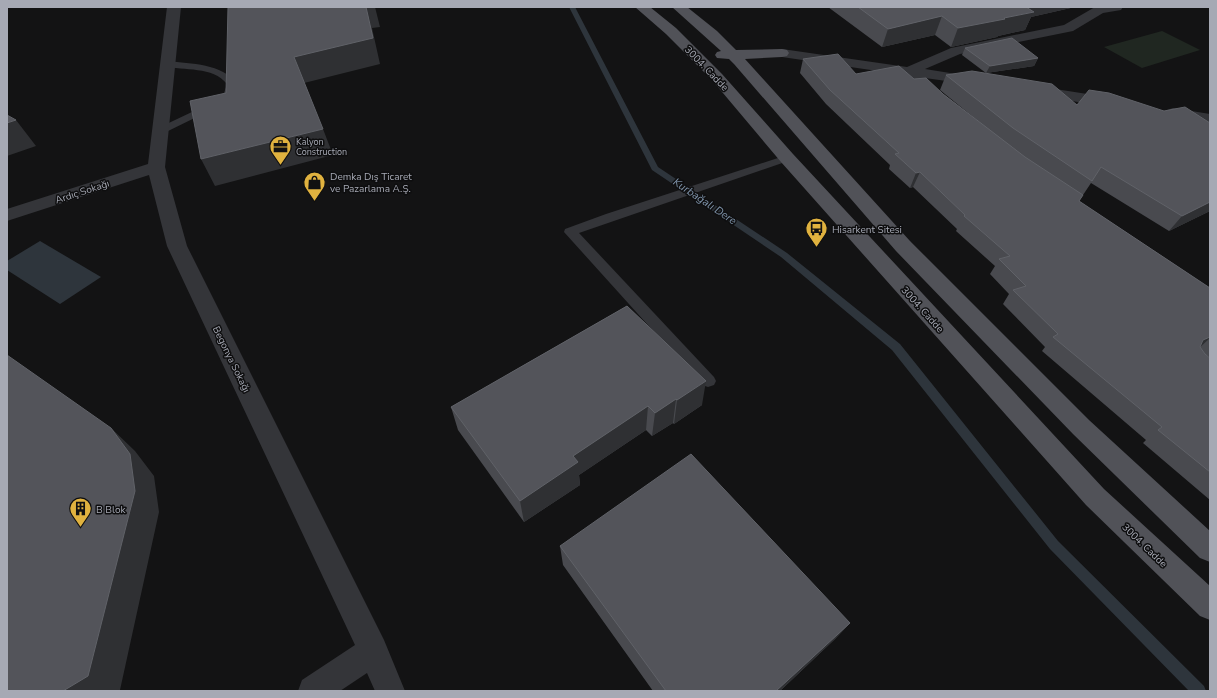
<svg xmlns="http://www.w3.org/2000/svg" width="1217" height="698" font-family="'Nunito Sans',sans-serif">
	<style>
		.green { fill: #202721 }
		.water { fill: #2e353c }
		.lines { fill: none; stroke-linecap: round; stroke-linejoin: round }
		.stream { fill: #2e353c; fill-rule: evenodd }
		.lane { fill: #343539; fill-rule: evenodd }
		.street { fill: #343539; fill-rule: evenodd }
		.primary { fill: #515258; fill-rule: evenodd }
		.wall { fill: #494a4f }
		.shaded-wall { fill: #2f3033 }
		.building { fill: #53545a; stroke: #606268 }
		.labels { text-anchor: middle; stroke-width: 3; stroke-linejoin: round; paint-order: stroke }
		.far-poi-label { font-size: 9px; fill: #a6a9b4; stroke: #0e0e0f; text-anchor: start }
		.street-label { font-size: 10px; fill: #a6a9b4; stroke: #0e0e0f }
		.poi-label { font-size: 10px; fill: #a6a9b4; stroke: #0e0e0f; text-anchor: start }
		.water-label { font-size: 11px; font-style: italic; fill: #8095ac; stroke: #0e0e0f }
	</style>
	<rect width="100%" height="100%" fill="#131314"/>
	<path class="green" d="M 1162,31 L 1200,50 L 1142,68 L 1104,47 Z"/>
	<path class="water" d="M 40,241 L 101,277 L 60,304 L 7,270 L 7,261 Z"/>
	<g class="lines">
		<path class="stream" d="M 569,7 L 575,7 L 658,167 L 787,253 L 900,344 L 1058,541 L 1204,686 L 1206,691 L 1189,691 L 1050,549 L 892,350 L 781,257 L 652,170 Z"/>
		<path class="lane" d="M 168,61 C 191,64 222,63 237,84 L 233,95 L 225,95 L 224,93 L 227,84 C 213,66 184,71 164,66 L 163,64 L 164,62 Z
			M 211,103 L 216,106 L 215,108 L 164,133 L 156,133 L 154,131 L 156,129 Z
			M 787,155 L 791,156 L 793,158 L 791,160 L 579,233 L 714,377 L 716,381 L 714,385 L 708,387 L 702,385 L 564,232 L 565,229 L 606,214 Z"/>
		<path class="street" d="M 167,7 L 181,7 L 165,167 L 187,246 L 384,640 L 405,691 L 375,691 L 367,673 L 340,691 L 298,691 L 302,680 L 355,645 L 167,246 L 149,175 L 7,221 L 7,209 L 148,164 Z
			M 1095,7 L 1123,7 L 1121,10 L 1103,13 L 1073,31 L 960,54 L 925,69 L 975,77 L 980,78 L 982,81 L 980,84 L 975,85 L 925,78 L 947,99 L 944,102 L 939,104 L 934,102 L 905,75 L 782,57 L 777,56 L 775,53 L 777,50 L 782,49 L 907,67 L 951,48 L 1064,25 Z
			M 1036,86 L 1113,98 L 1119,100 L 1121,103 L 1119,106 L 1113,108 L 1031,94 L 1028,91 L 1031,88 Z
			M 1173,108 L 1210,114 L 1210,124 L 1167,116 L 1165,113 L 1167,110 Z"/>
		<path class="primary" d="M 635,7 L 650,7 L 676,28 L 722,74 L 793,154 L 1104,489 L 1210,586 L 1210,620 L 1200,616 L 1086,505 L 781,162 L 712,80 L 666,34 Z
			M 672,7 L 687,7 L 717,31 L 736,50 L 782,49 L 787,50 L 789,53 L 787,56 L 782,57 L 745,59 L 910,241 L 1089,420 L 1210,531 L 1210,562 L 1200,558 L 1073,434 L 896,251 L 734,64 L 729,59 L 717,58 L 715,55 L 717,52 L 721,51 Z"/>
	</g>
	<path class="wall" d="M 828,7 L 1075,7 L 1031,17 L 1025,30 L 998,36 L 997,37 L 951,47 L 935,35 L 882,47 Z
		M 965,48 L 1038,58 L 1034,66 L 986,73 L 962,55 Z
		M 803,59 L 856,74 L 914,79 L 943,94 L 983,125 L 940,90 L 946,75 L 1077,105 L 1164,111 L 1210,123 L 1210,211 L 1169,231 L 1091,183 L 1079,201 L 1210,288 L 1210,357 L 1206,355 L 1210,358 L 1210,500 L 1143,443 L 1146,440 L 1042,351 L 1045,347 L 1003,304 L 1009,294 L 990,274 L 995,266 L 956,231 L 957,229 L 913,187 L 910,188 L 889,169 L 890,165 L 826,104 L 800,73 Z
		M 627,306 L 702,405 L 674,424 L 673,423 L 652,436 L 646,430 L 579,475 L 580,485 L 524,522 L 458,430 L 451,407 Z
		M 560,546 L 850,623 L 835,639 L 780,691 L 653,691 L 563,565 Z"/>
	<path class="shaded-wall" d="M 366,7 L 375,7 L 380,27 L 372,28 L 380,64 L 304,83 L 294,57 Z
		M 1019,7 L 1075,7 L 1031,17 L 1025,30 L 998,36 L 997,37 L 951,47 L 958,28 Z
		M 942,16 L 935,35 L 882,47 L 888,29 Z
		M 1038,58 L 1034,66 L 986,73 L 990,66 Z
		M 16,120 L 36,146 L 7,156 L 7,123 Z
		M 323,129 L 333,155 L 215,186 L 201,159 Z
		M 920,172 L 913,187 L 910,188 L 916,173 Z
		M 1210,202 L 1210,211 L 1169,231 L 1182,216 Z
		M 1210,337 L 1210,338 L 1196,351 L 1203,340 Z
		M 706,381 L 702,405 L 674,424 L 677,400 Z
		M 676,399 L 673,423 L 652,436 L 655,413 Z
		M 648,406 L 646,430 L 579,475 L 580,485 L 524,522 L 520,501 L 573,456 Z
		M 111,428 L 135,451 L 154,476 L 159,512 L 120,690 L 118,691 L 63,691 Z
		M 850,623 L 835,639 L 780,691 L 776,691 Z"/>
	<path class="building" d="M 228,7 L 366,7 L 373,38 L 294,57 L 323,129 L 201,159 L 190,101 L 226,93 Z
		M 858,7 L 1026,7 L 1034,12 L 1004,18 L 1005,19 L 958,28 L 942,16 L 888,29 Z
		M 1012,38 L 1038,58 L 990,66 L 965,48 Z
		M 838,54 L 856,74 L 899,66 L 914,79 L 926,78 L 943,94 L 1025,157 L 1083,195 L 1079,201 L 1210,288 L 1210,337 L 1203,340 L 1200,347 L 1205,354 L 1210,358 L 1210,472 L 1158,430 L 1162,427 L 1053,337 L 1058,334 L 1013,290 L 1026,286 L 999,259 L 1010,256 L 964,216 L 965,215 L 920,172 L 916,173 L 895,154 L 899,153 L 830,90 L 803,59 Z
		M 972,71 L 1052,84 L 1077,105 L 1089,90 L 1109,93 L 1164,111 L 1185,107 L 1210,123 L 1210,202 L 1182,216 L 1101,167 L 1092,181 L 1013,128 L 946,75 Z
		M 7,115 L 16,120 L 7,123 Z
		M 627,306 L 706,381 L 677,400 L 676,399 L 655,413 L 648,406 L 573,456 L 578,462 L 520,501 L 451,407 Z
		M 7,355 L 111,428 L 130,454 L 135,491 L 88,676 L 63,691 L 7,691 Z
		M 691,454 L 850,623 L 776,691 L 666,691 L 560,546 Z"/>
	<defs>
		<symbol id="office-pin" viewBox="-11 -11 22 30"><path d="M0 17L-7.5 6A9.5 9.5 0 1 1 7.5 6Z" fill="#e0b23f" stroke="#0e0e0f"/><path d="M-6-3h4V-5.5h4V-3h4V5H-6ZM-1-4.5V-3h2v-1.5ZM-6 0V1H6V0Z" fill="#111"/></symbol>
		<symbol id="shop-pin" viewBox="-11 -11 22 30"><path d="M0 17L-7.5 6A9.5 9.5 0 1 1 7.5 6Z" fill="#e0b23f" stroke="#0e0e0f"/><path d="M-5-2.5h2.3a2.7 3.5 0 0 1 5.4 0H5L5.5 6h-11ZM-1.5-2.5h3a1.5 2.3 0 0 0-3 0Z" fill="#111"/></symbol>
		<symbol id="bus-pin" viewBox="-11 -11 22 30"><path d="M0 17L-7.5 6A9.5 9.5 0 1 1 7.5 6Z" fill="#e0b23f" stroke="#0e0e0f"/><path d="M-5-6H5V4H4V6H2V4H-2V6H-4V4H-5ZM-3.5-4V0h7V-4ZM-3.5 1.2v1.5H-2V1.2ZM2 1.2v1.5H3.5V1.2Z" fill="#111"/></symbol>
		<symbol id="building-pin" viewBox="-11 -11 22 30"><path d="M0 17L-7.5 6A9.5 9.5 0 1 1 7.5 6Z" fill="#e0b23f" stroke="#0e0e0f"/><path d="M-4-6H4V6H1V3H-1V6H-4ZM-2.5-4.3h1.7v1.8h-1.7ZM.8-4.3h1.7v1.8H.8ZM-2.5-1h1.7V.8h-1.7ZM.8-1h1.7V.8H.8Z" fill="#111"/></symbol>
	</defs>
	<g fill-rule="evenodd">
		<use href="#office-pin" x="268" y="134" width="25" height="34"/>
		<use href="#shop-pin" x="302" y="170" width="25" height="34"/>
		<use href="#bus-pin" x="804" y="216" width="25" height="34"/>
		<use href="#building-pin" x="68" y="496" width="25" height="34"/>
	</g>
	<g class="labels">
		<g class="far-poi-label">
			<text x="296" y="145">Kalyon<tspan x="296" dy="10">Construction</tspan></text>
		</g>
		<g class="street-label">
			<text transform="translate(707 68) rotate(46)" y="4">3004. Cadde</text>
			<text transform="translate(82 191) rotate(-18)" y="4">Ardıç Sokağı</text>
			<text transform="translate(923 309) rotate(48)" y="4">3004. Cadde</text>
			<text transform="translate(232 359) rotate(64)" y="4">Begonya Sokağı</text>
			<text transform="translate(1145 545) rotate(44)" y="4">3004. Cadde</text>
		</g>
		<g class="poi-label">
			<text x="330" y="180">Demka Dış Ticaret<tspan x="330" dy="12">ve Pazarlama A.Ş.</tspan></text>
			<text x="832" y="233">Hisarkent Sitesi</text>
			<text x="96" y="513">B Blok</text>
		</g>
		<g class="water-label">
			<text transform="translate(705 201) rotate(34)" y="4">Kurbağalı Dere</text>
		</g>
	</g>
	<rect width="1217" height="698" fill="none" stroke="#a6a9b4" stroke-width="16"/>
</svg>
